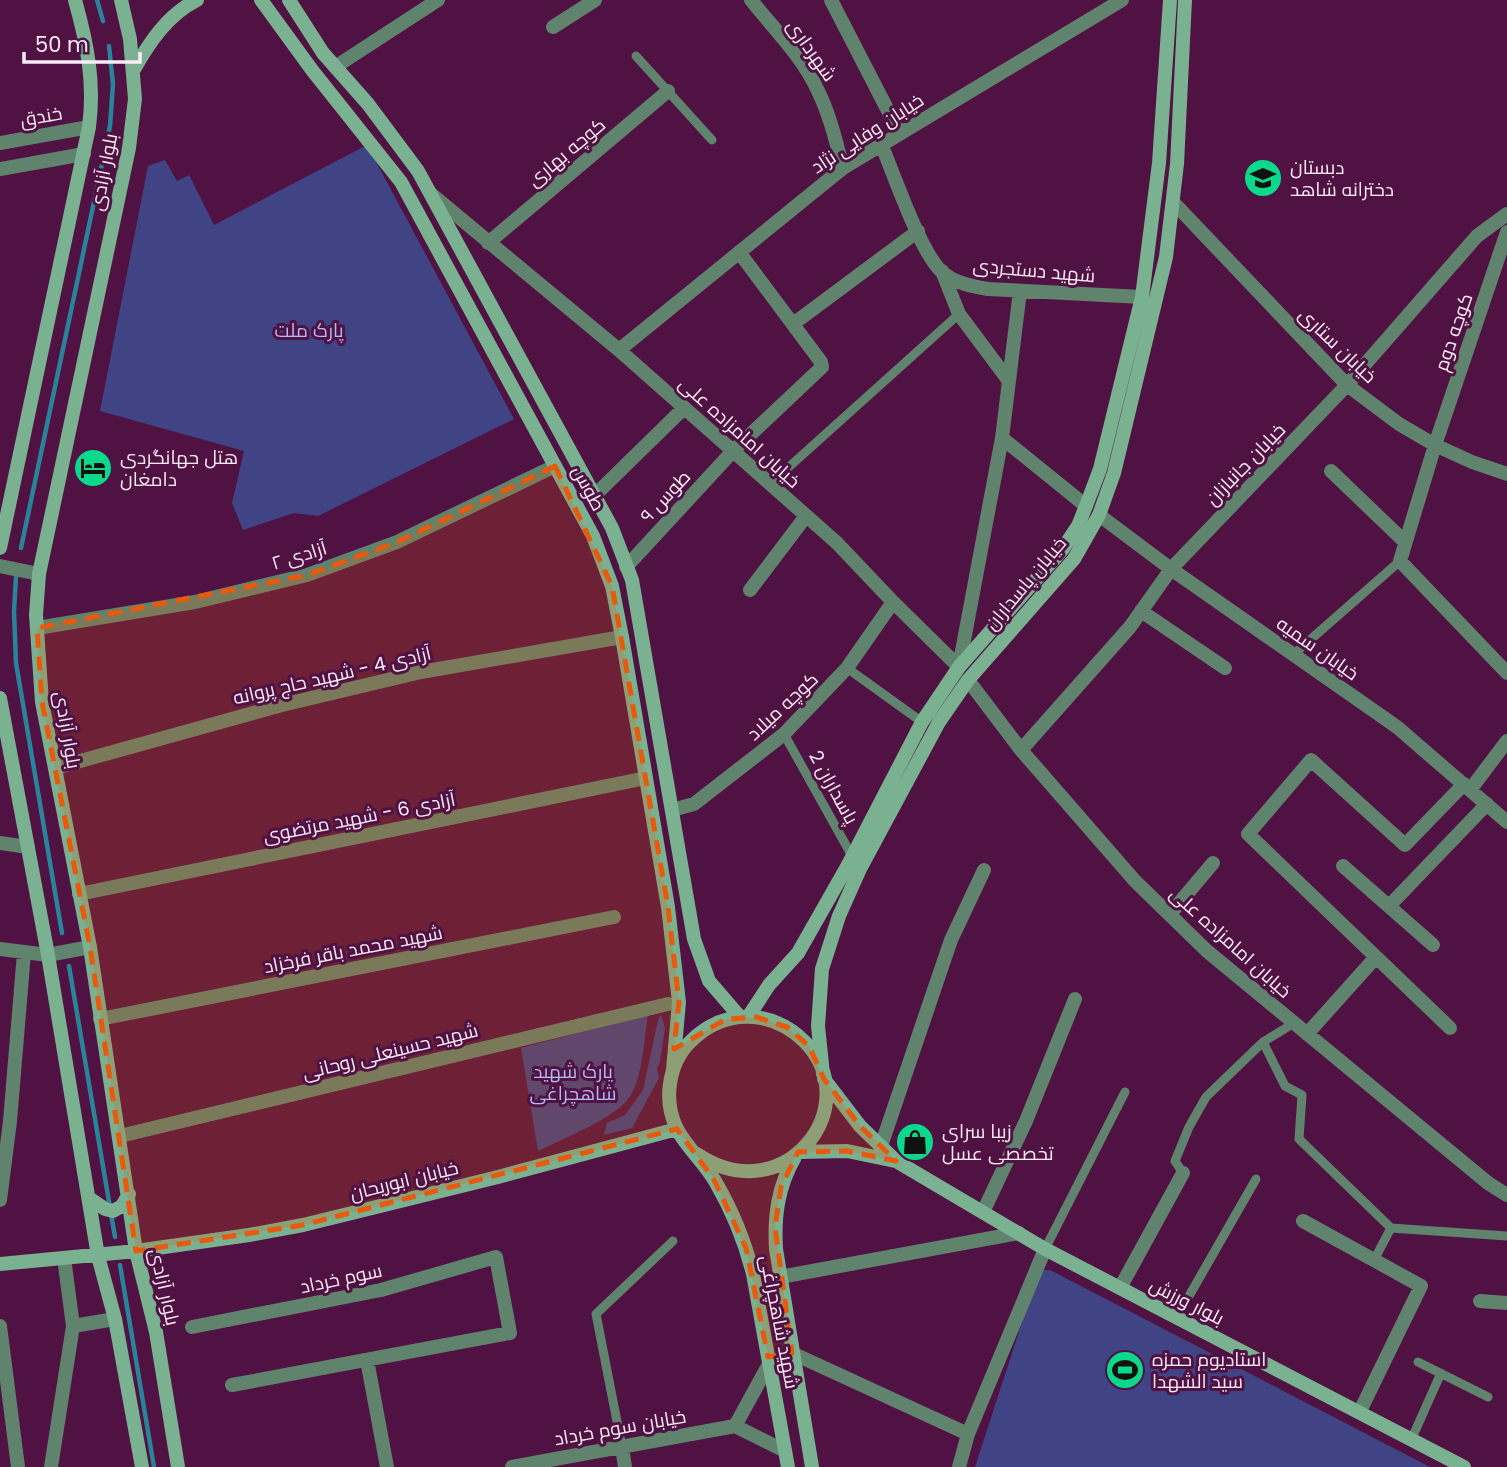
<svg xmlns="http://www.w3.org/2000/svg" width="1507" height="1467" font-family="Poppins,Cairo,sans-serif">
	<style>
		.green { fill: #404384 }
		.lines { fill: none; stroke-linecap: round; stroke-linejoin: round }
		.stream { stroke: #29849a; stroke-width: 4.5 }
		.lane { stroke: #60836e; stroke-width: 9 }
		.street { stroke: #60836e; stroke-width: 14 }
		.secondary { stroke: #79b191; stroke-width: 14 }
		.marked { fill: #e8590c; fill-opacity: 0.2; stroke: #e8590c; stroke-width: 5; stroke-dasharray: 14 9; stroke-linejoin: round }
		.labels { text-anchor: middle; stroke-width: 6; stroke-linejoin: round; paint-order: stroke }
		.street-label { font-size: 19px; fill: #fcecf7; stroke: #4f1242 }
		.poi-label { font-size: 19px; fill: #fcecf7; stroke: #4f1242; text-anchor: start }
		.park-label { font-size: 19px; fill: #b3bbf7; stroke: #4f1242 }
	</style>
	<rect width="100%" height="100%" fill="#4f1242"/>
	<path class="green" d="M 367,145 L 514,419 L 318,516 L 294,513 L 243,530 L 232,503 L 244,451 L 100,411 L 148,166 L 165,160 L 177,181 L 189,175 L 214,225 Z
		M 648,1015 C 644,1038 643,1075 631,1095 C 619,1117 562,1139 538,1151 L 521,1048 Z
		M 661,1015 L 665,1028 L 660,1062 L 657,1068 L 659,1078 L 632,1128 L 604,1135 L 607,1123 L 625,1115 L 643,1090 L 658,1020 Z
		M 1043,1270 L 1050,1270 L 1430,1467 L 975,1467 L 1038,1273 Z"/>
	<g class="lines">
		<path class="stream" d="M 97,0 L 103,21
			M 21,548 L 110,126 L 113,84 L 109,46
			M 16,577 L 14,611 L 16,663 L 62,933
			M 69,966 L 115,1237
			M 120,1265 L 154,1467"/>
		<path class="lane" d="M 636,56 L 712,140
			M 770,484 L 959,314
			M 1294,654 L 1400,561
			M 847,668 L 922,722
			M 784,734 L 852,856
			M 1263,1042 L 1285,1086 L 1302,1095 L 1299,1139 L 1391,1228
			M 1183,1173 L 1175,1161 L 1189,1127 L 1206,1097 L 1263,1042 L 1294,1023
			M 1045,1249 L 1125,1092
			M 1374,1260 L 1391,1228 L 1507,1236
			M 1177,1317 L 1256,1179
			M 1418,1362 L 1488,1397
			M 1412,1438 L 1441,1373
			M 622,1447 L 596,1314 L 673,1241"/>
		<path class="street" d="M 751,0 C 774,29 803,57 818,91 C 830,115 836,142 843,168
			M 831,0 L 899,132
			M 553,27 L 595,0
			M 335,67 L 438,0
			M 0,143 L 89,127
			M 881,144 C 894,174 920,252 942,272 C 955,283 971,286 988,289 L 1142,297
			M 0,169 L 84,154
			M 431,194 L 619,350 L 837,543 L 893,602 L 959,667
			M 1173,202 L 1347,385 L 1399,424 L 1435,445 L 1472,462 L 1507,474
			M 1507,232 L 1435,445 L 1400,561 L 1507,673
			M 488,243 L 668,91
			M 942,271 L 959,314 L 1009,381
			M 793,324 L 918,231
			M 619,350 L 843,168 L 1122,0
			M 1002,438 L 1086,506
			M 1331,471 L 1405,542
			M 594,496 L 684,408
			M 1099,515 L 1171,569 L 1397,727 L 1507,822
			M 0,566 L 39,574
			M 626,567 L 733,451 L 822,367 L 821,362 L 739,252
			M 750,590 L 806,516
			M 1141,611 L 1225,668
			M 37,628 L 195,602 L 307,575 L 397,542 L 555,466
			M 959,667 L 1002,438 L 1020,291
			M 968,680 L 1021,750 L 1135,881 L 1207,951 L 1488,1183 L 1507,1195
			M 1021,750 L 1130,627 L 1171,569 L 1347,385 L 1477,236 L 1507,214
			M 55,768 L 282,705 L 421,672 L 622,637
			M 1470,790 L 1507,741
			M 672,810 L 694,804 L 784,734 L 847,668 L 893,602
			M 0,843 L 28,847
			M 1343,866 L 1433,945
			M 79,894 L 646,778
			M 1389,906 L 1487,804
			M 1170,914 L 1213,863
			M 0,949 L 48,955 L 90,947
			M 100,1019 L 614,917
			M 1450,1028 L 1248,834 L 1311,760 L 1405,845 L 1464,784
			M 1307,1034 L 1376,957
			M 120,1136 L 668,1004
			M 881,1146 L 951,940 L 984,870
			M 0,1200 L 10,1121 L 24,953
			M 983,1212 L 1026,1121 L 1075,999
			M 1303,1221 L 1421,1286 L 1360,1411
			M 780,1277 L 1019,1233
			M 1120,1288 L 1183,1173
			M 1480,1301 L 1507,1303
			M 0,1326 L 18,1467
			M 73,1326 L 115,1319
			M 192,1327 L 381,1290 L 496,1257 L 510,1333 L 232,1385
			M 792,1353 L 968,1434 L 1045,1249
			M 367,1360 L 387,1467
			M 735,1426 L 769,1364
			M 735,1426 L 785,1451
			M 622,1447 L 625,1467
			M 51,1467 L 73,1326 L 64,1258
			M 512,1467 L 735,1426
			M 959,1467 L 968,1434"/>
		<path class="secondary" d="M 121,0 L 130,39 L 135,99 L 129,148 L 39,574 L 36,615 L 42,702 L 90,947 L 136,1251 L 156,1332 L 178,1467
			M 261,0 L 312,70 L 401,182 L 593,536 L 612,586 L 622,637 L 668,907 L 679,1002 L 673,1070
			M 289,0 L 323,53 L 368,104 L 418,171 L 612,528 L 632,580 L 694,939 L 709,981 L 740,1017
			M 133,71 C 149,43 167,15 197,0
			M 0,548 L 89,127 C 95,82 87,43 75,0
			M 0,698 L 48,955 L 98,1256 L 115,1319 L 142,1467
			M 748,1017 L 769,985 L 798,953 L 848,865 L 922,722 L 959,667 L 1062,550 L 1078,526 L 1086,506 L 1100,469 L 1142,297 L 1159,163 L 1170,0
			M 823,1074 L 818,1026 L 822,969 L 839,916 L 860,869 L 939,722 L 968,680 L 1074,559 L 1099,515 L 1114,473 L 1166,257 L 1177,164 L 1185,0
			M 824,1079 L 860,1126 L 896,1161 L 1045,1249 L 1464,1467
			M 799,1152 L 847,1151 L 895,1161
			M 697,1154 C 784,1213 867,1106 805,1042 C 791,1028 774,1019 754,1017 C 730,1015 708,1024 691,1041 C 668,1063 663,1101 677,1129 C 687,1148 704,1162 715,1181 C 732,1210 745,1242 753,1274 L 788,1467
			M 795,1157 C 778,1186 774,1216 776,1249 L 812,1467
			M 89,1198 L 105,1209 L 113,1211 L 122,1206 L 129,1194
			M 0,1264 L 136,1251 L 249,1235 L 303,1225 L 498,1177 L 677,1129"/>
	</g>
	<path class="marked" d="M 555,466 L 612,586 L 668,907 L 679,1002 L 674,1049 L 726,1019 L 756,1017 L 787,1027 L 809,1046 L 824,1079 L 860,1126 L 896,1161 L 847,1151 L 798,1152 L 781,1187 L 775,1227 L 792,1353 L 768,1357 L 746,1248 L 714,1180 L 677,1129 L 303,1225 L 136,1251 L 90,947 L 42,702 L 37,628 L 307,575 L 397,542 Z"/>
	<defs>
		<symbol id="school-disc" viewBox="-11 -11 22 22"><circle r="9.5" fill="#0ad98b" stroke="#4f1242"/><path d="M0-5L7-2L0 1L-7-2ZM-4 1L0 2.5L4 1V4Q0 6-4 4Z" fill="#111"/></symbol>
		<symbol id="hotel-disc" viewBox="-11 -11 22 22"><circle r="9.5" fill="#0ad98b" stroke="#4f1242"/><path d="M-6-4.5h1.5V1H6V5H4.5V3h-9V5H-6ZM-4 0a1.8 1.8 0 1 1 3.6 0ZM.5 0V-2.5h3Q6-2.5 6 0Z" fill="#111"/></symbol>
		<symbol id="shop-disc" viewBox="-11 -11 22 22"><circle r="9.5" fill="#0ad98b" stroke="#4f1242"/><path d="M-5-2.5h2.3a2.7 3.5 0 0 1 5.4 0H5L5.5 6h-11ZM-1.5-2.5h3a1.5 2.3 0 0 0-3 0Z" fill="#111"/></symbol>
		<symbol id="stadium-disc" viewBox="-11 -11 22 22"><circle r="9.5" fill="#0ad98b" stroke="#4f1242"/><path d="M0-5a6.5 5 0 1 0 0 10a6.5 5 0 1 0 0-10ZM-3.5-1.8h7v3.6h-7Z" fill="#111"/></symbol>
	</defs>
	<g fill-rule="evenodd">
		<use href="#school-disc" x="1241" y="156" width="44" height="44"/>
		<use href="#hotel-disc" x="71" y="446" width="44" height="44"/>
		<use href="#shop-disc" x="893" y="1120" width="44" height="44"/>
		<use href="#stadium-disc" x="1103" y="1348" width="44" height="44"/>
	</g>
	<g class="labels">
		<g class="street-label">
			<text transform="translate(812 50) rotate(55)" y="7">شهرداری</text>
			<text transform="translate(41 116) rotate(-10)" y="7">خندق</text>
			<text transform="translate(867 133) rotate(-33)" y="7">خیابان وفایی نژاد</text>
			<text transform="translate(566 152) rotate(-40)" y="7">کوچه بهاری</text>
			<text transform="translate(103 172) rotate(-79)" y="7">بلوار آزادی</text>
			<text transform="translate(1034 270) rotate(5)" y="7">شهید دستجردی</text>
			<text transform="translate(1453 332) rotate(-71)" y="7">کوچه دوم</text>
			<text transform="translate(1338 345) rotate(44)" y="7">خیابان ستاری</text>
			<text transform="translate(740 432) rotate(42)" y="7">خیابان امامزاده علی</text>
			<text transform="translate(1245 464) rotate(-46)" y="7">خیابان جانبازان</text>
			<text transform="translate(589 488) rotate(62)" y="7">طوس</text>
			<text transform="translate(665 496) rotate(-47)" y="7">طوس ۹</text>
			<text transform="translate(299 555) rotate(-17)" y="7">آزادی ۲</text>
			<text transform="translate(1025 583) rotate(-50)" y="7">خیابان پاسداران</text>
			<text transform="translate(1318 648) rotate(35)" y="7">خیابان سمیه</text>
			<text transform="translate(332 675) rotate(-13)" y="7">آزادی 4 - شهید حاج پروانه</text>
			<text transform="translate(782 706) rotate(-43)" y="7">کوچه میلاد</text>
			<text transform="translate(68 730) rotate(80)" y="7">بلوار آزادی</text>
			<text transform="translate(834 787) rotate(61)" y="7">پاسداران 2</text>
			<text transform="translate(359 817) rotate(-11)" y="7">آزادی 6 - شهید مرتضوی</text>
			<text transform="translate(1231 942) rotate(42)" y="7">خیابان امامزاده علی</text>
			<text transform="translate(353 949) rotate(-11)" y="7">شهید محمد باقر فرخزاد</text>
			<text transform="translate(390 1051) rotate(-14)" y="7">شهید حسینعلی روحانی</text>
			<text transform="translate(404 1180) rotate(-14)" y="7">خیابان ابوریحان</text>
			<text transform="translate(341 1278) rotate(-12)" y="7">سوم خرداد</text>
			<text transform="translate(165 1287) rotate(77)" y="7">بلوار آزادی</text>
			<text transform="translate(1187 1301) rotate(27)" y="7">بلوار ورزش</text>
			<text transform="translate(780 1322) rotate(79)" y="7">شهید شاهچراغی</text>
			<text transform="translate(620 1427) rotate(-10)" y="7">خیابان سوم خرداد</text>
		</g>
		<g class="poi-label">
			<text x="1290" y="174">دبستان<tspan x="1290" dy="22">دخترانه شاهد</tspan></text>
			<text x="120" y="464">هتل جهانگردى<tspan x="120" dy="22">دامغان</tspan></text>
			<text x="942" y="1138">زیبا سرای<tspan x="942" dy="22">تخصصی عسل</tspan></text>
			<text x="1152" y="1366">استادیوم حمزه<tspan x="1152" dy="22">سید الشهدا</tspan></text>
		</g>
		<g class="park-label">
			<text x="309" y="337">پارک ملت</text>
			<text x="573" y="1078">پارک شهید<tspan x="573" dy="22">شاهچراغی</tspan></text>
		</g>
	</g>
	<path d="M24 52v10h116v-10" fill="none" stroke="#fcecf7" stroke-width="3.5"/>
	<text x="35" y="52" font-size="21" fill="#fcecf7" stroke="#4f1242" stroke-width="5" paint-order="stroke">50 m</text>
</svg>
